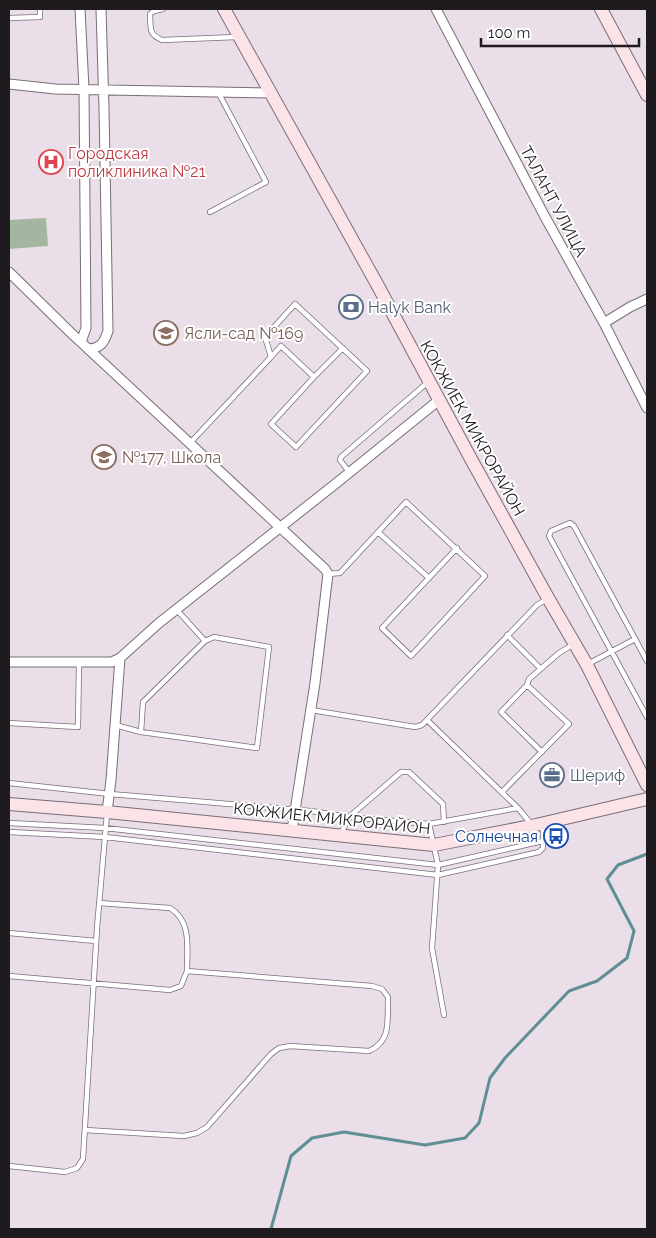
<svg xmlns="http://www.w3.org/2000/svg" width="656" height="1238" font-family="Raleway,sans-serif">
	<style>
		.green { fill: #a5b6a0 }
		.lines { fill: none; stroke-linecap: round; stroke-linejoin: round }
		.stream { stroke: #5f8f94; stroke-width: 3 }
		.lane-casing { stroke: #796e78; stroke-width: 6 }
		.street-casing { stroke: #796e78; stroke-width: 11 }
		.secondary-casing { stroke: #796e78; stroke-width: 14 }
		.lane { stroke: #fff; stroke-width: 4.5 }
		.street { stroke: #fff; stroke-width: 9 }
		.secondary { stroke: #fce3e7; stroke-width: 12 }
		.labels { text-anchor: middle; stroke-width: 4; stroke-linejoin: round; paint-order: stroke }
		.health-label { font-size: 16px; fill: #be3a42; stroke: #fff; text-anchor: start }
		.street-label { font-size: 16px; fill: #1e1a1e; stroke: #fff }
		.service-label { font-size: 16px; fill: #4e5e75; stroke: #fff; text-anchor: start }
		.education-label { font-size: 16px; fill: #785e54; stroke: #fff; text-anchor: start }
		.transit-label { font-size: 16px; fill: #164399; stroke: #fff; text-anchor: end }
	</style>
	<rect width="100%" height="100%" fill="#eadee9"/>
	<path class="green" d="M 46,218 L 48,246 L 9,249 L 9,220 Z"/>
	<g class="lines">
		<path class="stream" d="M 271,1229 L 291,1156 L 312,1138 L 344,1132 L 425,1145 L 465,1138 L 479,1123 L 490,1078 L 505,1058 L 569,991 L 597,981 L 627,958 L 634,931 L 607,879 L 618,865 L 647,854"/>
		<defs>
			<path id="lane" d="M 163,9 L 154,11 L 150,14 C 151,28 148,34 162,40 L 237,37
				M 9,18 L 40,17 L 40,9
				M 210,212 L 266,182 L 218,92
				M 314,377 L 343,348
				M 190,443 L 271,357 L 281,346 L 314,377 L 271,424 L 296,447 L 367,371 L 295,304 L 265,337 L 271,357
				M 350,473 L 340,460 L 341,457 L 428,382
				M 379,533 L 429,578
				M 328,574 L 340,573 L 406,502 L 485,576 L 411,656 L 382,628 L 457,548
				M 176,609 L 205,641
				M 507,635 L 541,669
				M 214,637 L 269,647 L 257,748 L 141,732 L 143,702 L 205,641 Z
				M 647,661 L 574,526 L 570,523 L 551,531 L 549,536 L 647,717
				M 588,664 L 635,639
				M 527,685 L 529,679 L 559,653 L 574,644
				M 311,710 L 415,727 L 422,725 L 537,605 L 547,599
				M 427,720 L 518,808
				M 9,723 L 78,727 L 79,662
				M 115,725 L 141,732
				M 9,783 L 110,794 L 311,811 L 349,817 L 429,824 L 518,808 L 532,825
				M 502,792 L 569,724 L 527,685 L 501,712 L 542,752
				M 9,823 L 105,828 L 438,865 L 432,948 L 444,1015
				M 429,824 L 438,865 L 543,841
				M 9,832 L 105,837 L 438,875 L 539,852 L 543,848 L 543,825
				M 341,834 L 349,817 L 401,772 L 409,772 L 443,804 L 444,822
				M 9,933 L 96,941
				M 9,976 L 170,990 L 181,986 L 187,971
				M 85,1130 L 184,1136 L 197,1133 L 207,1127 L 271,1054 L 279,1048 L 290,1046 L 369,1051 C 392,1041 387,1020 388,997 L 382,989 L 372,986 L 187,971 C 187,949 192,921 170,908 L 99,903
				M 9,1166 L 65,1172 L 77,1168 L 83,1159 L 97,928 L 107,814"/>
			<path id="street" d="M 80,9 L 84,89 L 86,328 L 81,342
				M 436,9 L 544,215 L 604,323 L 647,408
				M 9,84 L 55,89 L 272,93
				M 9,272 L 70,332 L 325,569 L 328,574 L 315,683 L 292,830
				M 604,323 L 630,307 L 647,299
				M 88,349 C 101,348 104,343 108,331 L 104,108 L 101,9
				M 9,662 L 112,662 L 120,658 L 159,623 L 334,485 L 439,400
				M 107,812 L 111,780 L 120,658"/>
			<path id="secondary" d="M 224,9 L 378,286 L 471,459 L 548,598 L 587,665 L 647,785
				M 601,9 L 647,95
				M 9,804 L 107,812 L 434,845 L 536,825 L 647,799"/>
		</defs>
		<use href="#lane" class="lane-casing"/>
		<use href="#street" class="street-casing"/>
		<use href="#secondary" class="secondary-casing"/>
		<use href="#lane" class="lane"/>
		<use href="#street" class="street"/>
		<use href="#secondary" class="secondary"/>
	</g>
	<defs>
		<symbol id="hospital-ring" viewBox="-11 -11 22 22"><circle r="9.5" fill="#fff" stroke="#e0444e" stroke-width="1.5"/><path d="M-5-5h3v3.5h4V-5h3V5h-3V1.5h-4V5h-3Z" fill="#e0444e"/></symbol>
		<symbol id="bank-ring" viewBox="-11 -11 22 22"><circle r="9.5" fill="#fff" stroke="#5c6f8a" stroke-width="1.5"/><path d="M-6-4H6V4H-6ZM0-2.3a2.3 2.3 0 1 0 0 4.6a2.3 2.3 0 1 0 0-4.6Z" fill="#5c6f8a"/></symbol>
		<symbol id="school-ring" viewBox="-11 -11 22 22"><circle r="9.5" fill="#fff" stroke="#8d6e63" stroke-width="1.5"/><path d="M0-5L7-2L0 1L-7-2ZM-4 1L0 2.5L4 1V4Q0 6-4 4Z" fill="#8d6e63"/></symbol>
		<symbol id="office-ring" viewBox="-11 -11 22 22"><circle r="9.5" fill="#fff" stroke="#5c6f8a" stroke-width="1.5"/><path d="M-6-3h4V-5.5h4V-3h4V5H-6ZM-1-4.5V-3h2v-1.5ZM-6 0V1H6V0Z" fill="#5c6f8a"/></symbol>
		<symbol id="bus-ring" viewBox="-11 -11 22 22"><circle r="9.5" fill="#fff" stroke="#1a4fb4" stroke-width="1.5"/><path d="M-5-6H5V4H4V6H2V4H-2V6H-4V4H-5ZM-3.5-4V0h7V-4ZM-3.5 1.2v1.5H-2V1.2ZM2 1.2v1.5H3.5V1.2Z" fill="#1a4fb4"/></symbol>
	</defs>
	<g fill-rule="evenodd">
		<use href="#hospital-ring" x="37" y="148" width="28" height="28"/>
		<use href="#bank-ring" x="337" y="293" width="28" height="28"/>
		<use href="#school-ring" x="152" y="319" width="28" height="28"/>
		<use href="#school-ring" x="90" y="443" width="28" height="28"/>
		<use href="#office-ring" x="538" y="761" width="28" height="28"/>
		<use href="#bus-ring" x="542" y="822" width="28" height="28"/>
	</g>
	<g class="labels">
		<g class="health-label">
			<text x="68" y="159">Городская<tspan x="68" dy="18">поликлиника №21</tspan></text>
		</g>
		<g class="street-label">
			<text transform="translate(554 201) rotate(62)" y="6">ТАЛАНТ УЛИЦА</text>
			<text transform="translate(473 428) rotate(61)" y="6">КОКЖИЕК МИКРОРАЙОН</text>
			<text transform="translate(332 818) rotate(6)" y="6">КОКЖИЕК МИКРОРАЙОН</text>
		</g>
		<g class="service-label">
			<text x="368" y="313">Halyk Bank</text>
			<text x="570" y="781">Шериф</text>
		</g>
		<g class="education-label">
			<text x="184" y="339">Ясли-сад №169</text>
			<text x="122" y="463">№177, Школа</text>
		</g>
		<g class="transit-label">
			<text x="538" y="842">Солнечная</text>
		</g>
	</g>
	<rect width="656" height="1238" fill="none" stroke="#1e1a1e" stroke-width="20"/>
	<path d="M481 38v8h158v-8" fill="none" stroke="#1e1a1e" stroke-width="2.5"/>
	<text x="488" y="38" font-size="15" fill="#1e1a1e" stroke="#ffffff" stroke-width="4" paint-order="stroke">100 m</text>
</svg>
